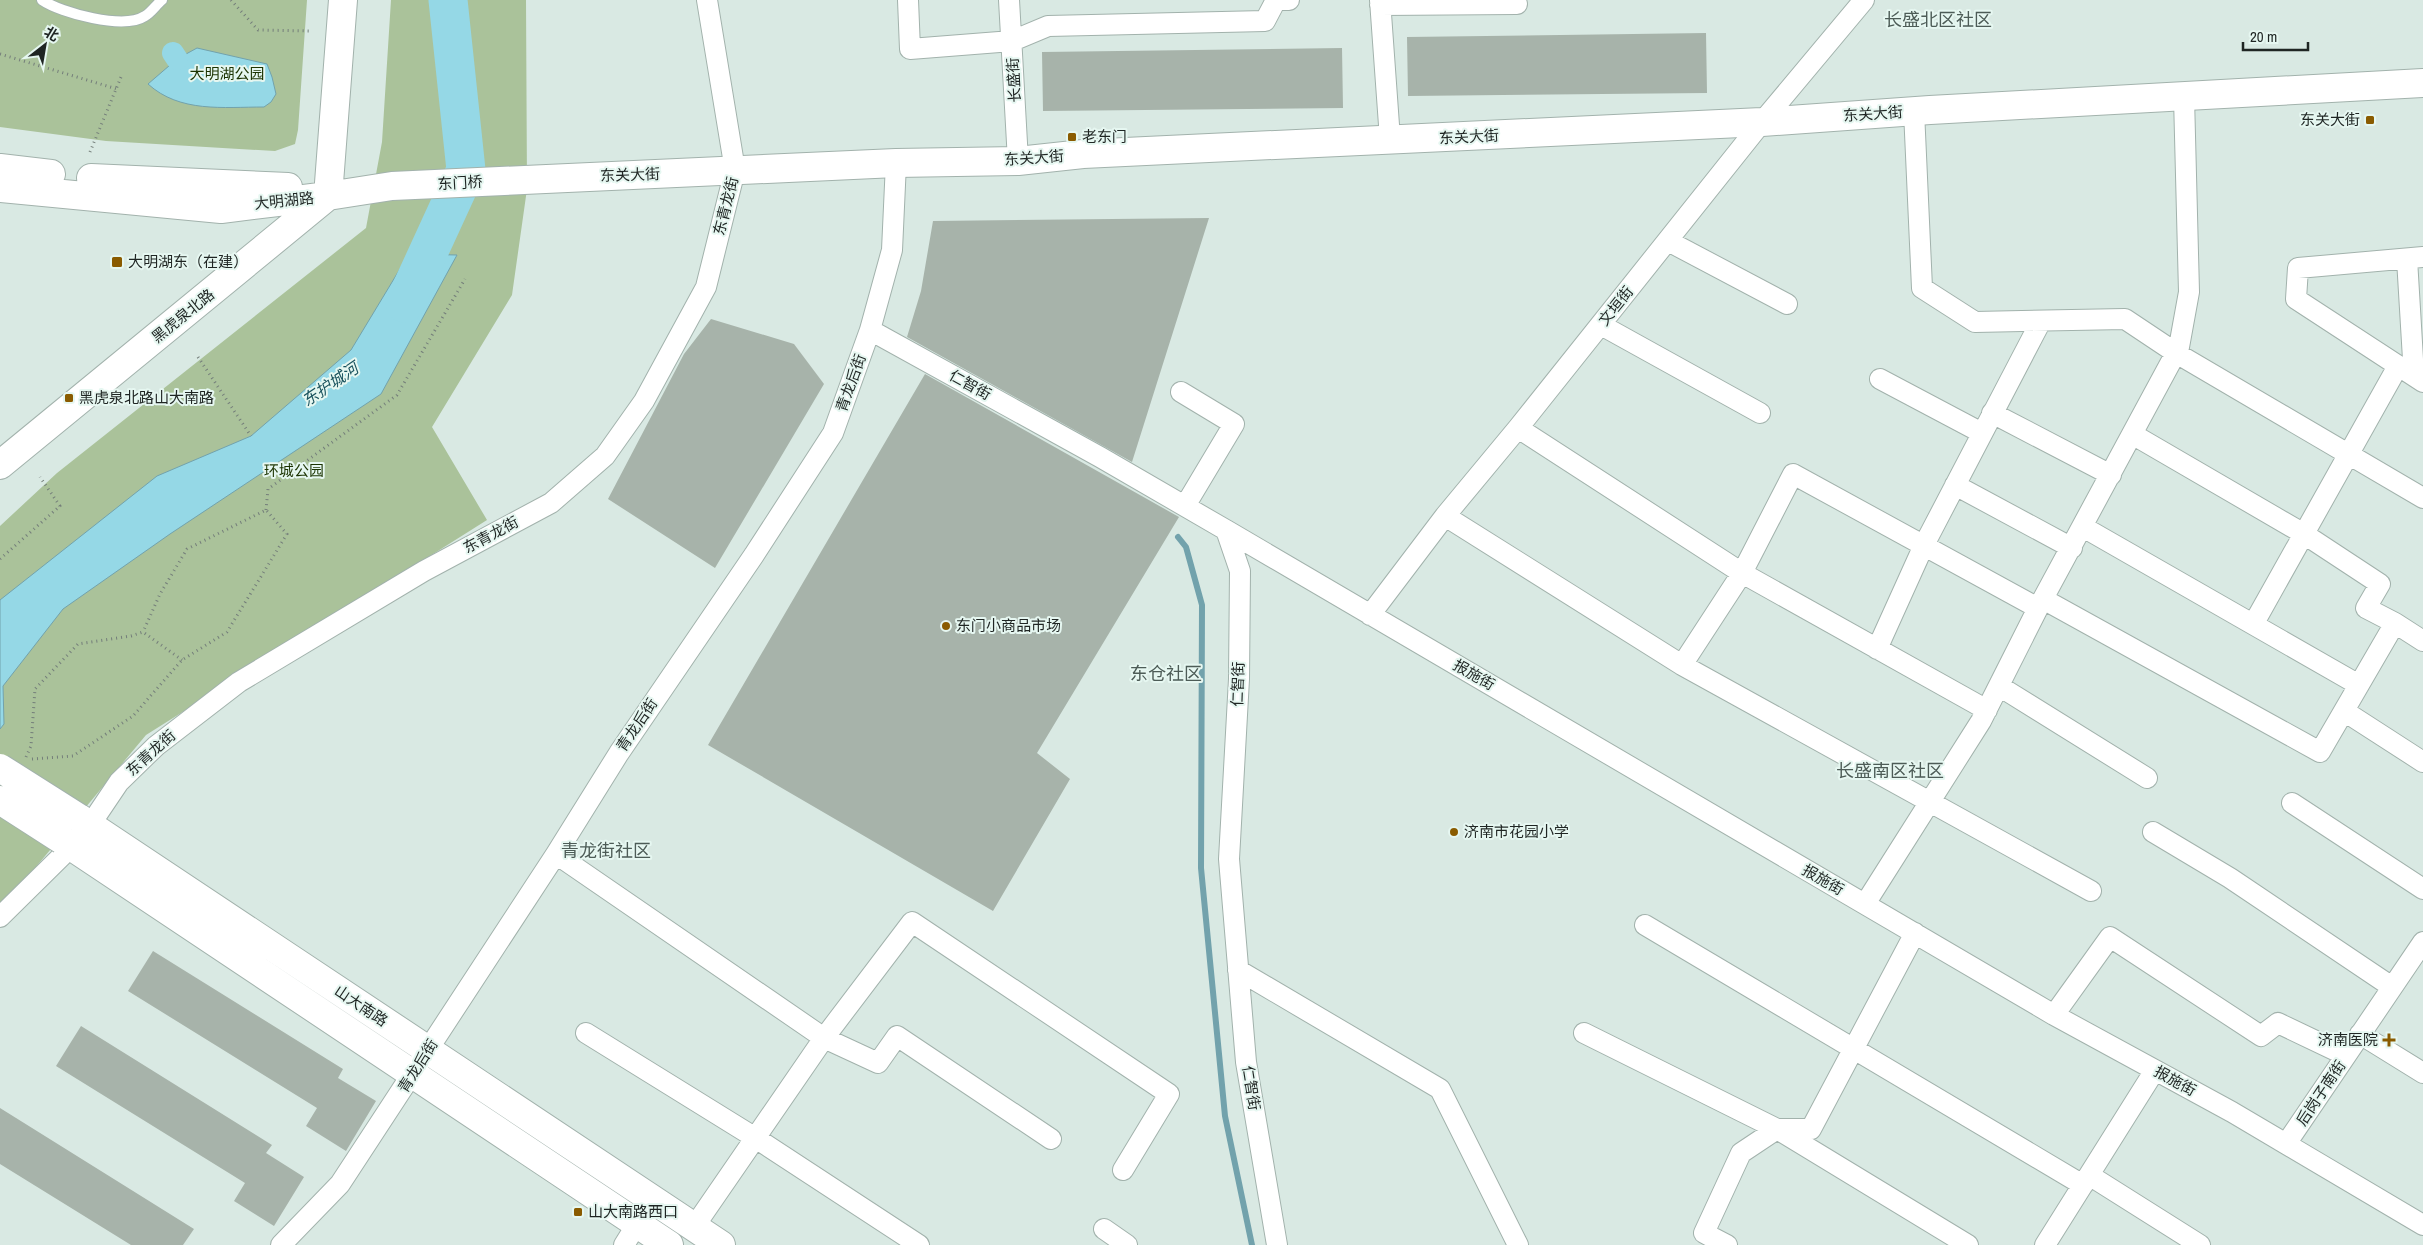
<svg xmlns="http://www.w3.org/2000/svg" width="2423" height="1245" font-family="'Archivo Narrow','Noto Sans SC',sans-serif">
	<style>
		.green { fill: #aac29a }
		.water { fill: #95d8e6; stroke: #72a2ac }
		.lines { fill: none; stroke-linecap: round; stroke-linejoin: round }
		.stream { stroke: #72a2ac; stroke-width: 6 }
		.canal { stroke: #95d8e6; stroke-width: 22 }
		.river { stroke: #95d8e6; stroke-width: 39 }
		.building { fill: #a7b3aa }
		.lane-casing { stroke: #a2b2ac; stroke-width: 12 }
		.street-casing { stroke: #a2b2ac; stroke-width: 22 }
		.secondary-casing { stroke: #a2b2ac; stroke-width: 30 }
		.path { stroke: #747e7a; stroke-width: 3; stroke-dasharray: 1 4; stroke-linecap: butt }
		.lane { stroke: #fff; stroke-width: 10 }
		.street { stroke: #fff; stroke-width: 20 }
		.secondary { stroke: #fff; stroke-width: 28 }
		.secondary-bridge-casing { stroke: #a2b2ac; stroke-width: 30; stroke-linecap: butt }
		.secondary-bridge { stroke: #fff; stroke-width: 28 }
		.poi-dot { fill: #8a5b00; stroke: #e6f7f1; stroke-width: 2 }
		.labels { text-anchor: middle; stroke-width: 4; stroke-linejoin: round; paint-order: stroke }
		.park-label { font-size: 15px; fill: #1b3301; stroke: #e6f7f1 }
		.street-label { font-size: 15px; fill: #1f2523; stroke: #e6f7f1 }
		.poi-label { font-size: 15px; fill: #1f2523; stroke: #e6f7f1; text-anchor: start }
		.water-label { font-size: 16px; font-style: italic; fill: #19525d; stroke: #e6f7f1 }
		.quarter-label { font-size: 18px; fill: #4d5c57; stroke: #e6f7f1 }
	</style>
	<rect width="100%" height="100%" fill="#d9e9e3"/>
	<path class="green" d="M 0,0 L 307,0 L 298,130 L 295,144 L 275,151 L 106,141 L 0,127 Z
		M 391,0 L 526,0 L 527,189 L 512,295 L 432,427 L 487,520 L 146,735 L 0,910 L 0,526 L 57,473 L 366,228 L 382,142 Z"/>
	<path class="water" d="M 197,48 L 267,64 L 272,77 L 276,94 L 271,102 L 264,107 C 223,107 180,113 148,84 L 177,59 Z
		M 409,254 L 457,255 L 381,394 L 170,534 L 63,609 L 3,686 L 4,724 L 0,729 L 0,600 L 157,476 L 251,436 L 351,350 Z"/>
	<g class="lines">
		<path class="stream" d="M 1178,537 L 1186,547 L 1202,605 L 1201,868 L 1225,1116 L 1252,1245"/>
		<path class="canal" d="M 173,53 L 177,59"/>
		<path class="river" d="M 405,303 L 466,170 L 448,0"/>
	</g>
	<path class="building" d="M 1706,33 L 1707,93 L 1408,96 L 1407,37 Z
		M 1342,48 L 1343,108 L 1043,111 L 1042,52 Z
		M 1209,218 L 1132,462 L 907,337 L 921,291 L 933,221 Z
		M 711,319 L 794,344 L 824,384 L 715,568 L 608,499 L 684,354 Z
		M 925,374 L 1179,517 L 1037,753 L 1070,779 L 993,911 L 708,745 Z
		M 153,951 L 343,1069 L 338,1078 L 376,1101 L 346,1151 L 306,1126 L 317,1108 L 128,991 Z
		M 81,1026 L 272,1145 L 266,1153 L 304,1177 L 274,1226 L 234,1201 L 245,1183 L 56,1066 Z
		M 0,1108 L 194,1229 L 183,1245 L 131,1245 L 0,1164 Z"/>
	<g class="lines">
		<defs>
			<path id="lane" d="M 42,0 C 61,13 124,30 145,16 C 151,13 156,5 162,0"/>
			<path id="street" d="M 908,0 L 910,49 L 1012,41 L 1048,26 L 1265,21 L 1276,0 L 1289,0
				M 1009,0 L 1018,161
				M 1380,0 L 1390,139
				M 1380,5 L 1517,4
				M 1914,111 L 1922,288 L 1975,322 L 2125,319 L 2176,353 L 2423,498
				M 1668,241 L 1787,304
				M 2423,257 L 2298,268 L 2296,299 L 2423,382
				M 2407,259 L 2414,376
				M 1601,325 L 1760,413
				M 870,330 L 1100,457 L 1226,530 L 1240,571 L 1239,679 L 1229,859 L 1246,1062 L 1277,1245
				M 1880,379 L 1982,433
				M 1181,392 L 1234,424 L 1185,506
				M 1992,413 L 2111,475
				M 1518,428 L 1742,573 L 1987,710
				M 2132,434 L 2304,534 L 2380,584 L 2366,608 L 2395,623
				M 1955,485 L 2072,548
				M 1445,516 L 1682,665 L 2091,891
				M 2083,527 L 2359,685
				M 1226,530 L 2054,1015 L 2232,1112 L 2423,1225
				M 2043,599 L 2320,752 L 2395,623 L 2423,641
				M 1370,615 L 1445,516 L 1518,428 L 1762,122 L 1864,0
				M 2254,623 L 2398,366
				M 1877,649 L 1924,545 L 2041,321
				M 1682,665 L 1742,573 L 1793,474 L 2038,608
				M 1999,686 L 2147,778
				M 2344,711 L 2423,762
				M 2292,803 L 2423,889
				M 2153,832 L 2230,878 L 2392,987
				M 556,854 L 824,1038 L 694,1227
				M 1865,904 L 1981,721 L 2038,608 L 2179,347 L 2189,292 L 2184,97
				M 0,917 L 71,847 L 90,825 L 119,782 L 156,746 L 239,682 L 424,571 L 551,503 L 605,456 L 644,401 L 706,287 L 735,170 L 707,0
				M 1645,925 L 2083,1185
				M 1238,970 L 1440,1089 L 1518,1245
				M 2054,1015 L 2110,937 L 2261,1036 L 2278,1023 L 2345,1055
				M 586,1033 L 754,1137 L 919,1245
				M 1584,1033 L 1777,1129 L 1968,1245
				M 2360,1034 L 2423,1073
				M 1051,1139 L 897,1036 L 878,1063 L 824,1038 L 912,922 L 1169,1094 L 1123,1170
				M 2286,1144 L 2423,942
				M 2089,1175 L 2200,1245
				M 1104,1229 L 1127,1245
				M 281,1245 L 340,1184 L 556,854 L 619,753 L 754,555 L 833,433 L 870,330 L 892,250 L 896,163
				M 624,1245 L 637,1224
				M 1727,1245 L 1704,1233 L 1741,1153 L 1777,1129 L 1811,1129 L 1915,933
				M 2045,1245 L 2155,1070"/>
			<path id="secondary" d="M 0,168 L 51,174
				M 91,178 L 288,187
				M 0,188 L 221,209 L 328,196 L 392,186 L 896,163 L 1018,161 L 1083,154 L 1762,122 L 1930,110 L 2423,83
				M 0,465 L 328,196 L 343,0
				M 79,818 L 721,1245
				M 62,840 L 669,1245"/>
		</defs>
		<use href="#lane" class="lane-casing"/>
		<use href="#street" class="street-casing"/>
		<use href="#secondary" class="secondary-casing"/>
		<path class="path" d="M 231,0 L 258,30 L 311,31
			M 0,54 L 117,89
			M 90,152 L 121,77
			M 198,357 L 251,436
			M 266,510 L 268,489 L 397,395 L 465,279
			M 0,559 L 60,506 L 40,477
			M 26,757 L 31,746 L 35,689 L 78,644 L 131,636 L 143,632 L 182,660
			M 32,759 L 73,756 L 133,716 L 182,660 L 227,632 L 287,534 L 266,510 L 187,549 L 160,594 L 143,632"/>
		<use href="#lane" class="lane"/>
		<use href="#street" class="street"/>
		<use href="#secondary" class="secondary"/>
		<defs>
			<path id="secondary-bridge" d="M 0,768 L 79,818
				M 0,800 L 62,840"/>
		</defs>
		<use href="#secondary-bridge" class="secondary-bridge-casing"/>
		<use href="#secondary-bridge" class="secondary-bridge"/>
	</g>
	<g class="poi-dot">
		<rect x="2365" y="115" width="10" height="10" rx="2.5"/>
		<rect x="1067" y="132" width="10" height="10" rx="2.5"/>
		<rect x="111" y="256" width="12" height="12" rx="2.5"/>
		<rect x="64" y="393" width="10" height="10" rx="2.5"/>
		<circle cx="946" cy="626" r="5"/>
		<circle cx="1454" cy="832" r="5"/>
		<path d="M2386.5 1032.5h5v5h5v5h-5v5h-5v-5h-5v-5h5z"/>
		<rect x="573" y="1207" width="10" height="10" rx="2.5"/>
	</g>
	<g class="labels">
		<g class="park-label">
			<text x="227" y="79">大明湖公园</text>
			<text x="294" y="476">环城公园</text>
		</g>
		<g class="street-label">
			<text transform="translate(1014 80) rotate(-93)" y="5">长盛街</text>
			<text transform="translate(1873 114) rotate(-4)" y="5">东关大街</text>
			<text transform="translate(1469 137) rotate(-3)" y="5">东关大街</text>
			<text transform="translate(1034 158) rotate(-4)" y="5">东关大街</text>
			<text transform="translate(630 175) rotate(-2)" y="5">东关大街</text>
			<text transform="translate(460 183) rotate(-3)" y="5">东门桥</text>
			<text transform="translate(284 201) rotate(-6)" y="5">大明湖路</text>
			<text transform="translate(726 206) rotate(-76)" y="5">东青龙街</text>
			<text transform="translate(1616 306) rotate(-51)" y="5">文垣街</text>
			<text transform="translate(183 316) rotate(-39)" y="5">黑虎泉北路</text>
			<text transform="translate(851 383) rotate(-70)" y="5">青龙后街</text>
			<text transform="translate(970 385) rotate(29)" y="5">仁智街</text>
			<text transform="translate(491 535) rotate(-28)" y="5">东青龙街</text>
			<text transform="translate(1474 675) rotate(30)" y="5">报施街</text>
			<text transform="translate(1238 684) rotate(-88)" y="5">仁智街</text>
			<text transform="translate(637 725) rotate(-56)" y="5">青龙后街</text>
			<text transform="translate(151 753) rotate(-42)" y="5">东青龙街</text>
			<text transform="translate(1823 880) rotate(30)" y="5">报施街</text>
			<text transform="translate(361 1006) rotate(34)" y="5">山大南路</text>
			<text transform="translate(418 1066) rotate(-58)" y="5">青龙后街</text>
			<text transform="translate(2175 1081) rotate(29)" y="5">报施街</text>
			<text transform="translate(1251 1088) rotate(81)" y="5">仁智街</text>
			<text transform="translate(2321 1093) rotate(-56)" y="5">后岗子南街</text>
		</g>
		<g class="poi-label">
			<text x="2360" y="125" text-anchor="end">东关大街</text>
			<text x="1082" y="142">老东门</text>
			<text x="128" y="267">大明湖东（在建）</text>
			<text x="79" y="403">黑虎泉北路山大南路</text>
			<text x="956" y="631">东门小商品市场</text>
			<text x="1464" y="837">济南市花园小学</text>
			<text x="2378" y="1045" text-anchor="end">济南医院</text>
			<text x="588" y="1217">山大南路西口</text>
		</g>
		<g class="water-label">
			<text transform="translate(330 384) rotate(-34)" y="6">东护城河</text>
		</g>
		<g class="quarter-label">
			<text x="1938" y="26">长盛北区社区</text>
			<text x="1166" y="680">东仓社区</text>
			<text x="1890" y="777">长盛南区社区</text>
			<text x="606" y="857">青龙街社区</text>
		</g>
	</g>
	<g transform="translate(45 45) rotate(31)" stroke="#e6f7f1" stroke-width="4" paint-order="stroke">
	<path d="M0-4L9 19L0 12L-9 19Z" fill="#1f2523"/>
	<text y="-8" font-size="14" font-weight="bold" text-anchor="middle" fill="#1f2523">北</text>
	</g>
	<path d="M2243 42v8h65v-8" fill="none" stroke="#1f2523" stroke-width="2.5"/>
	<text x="2250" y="42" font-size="15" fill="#1f2523" stroke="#e6f7f1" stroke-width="4" paint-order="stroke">20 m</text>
</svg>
